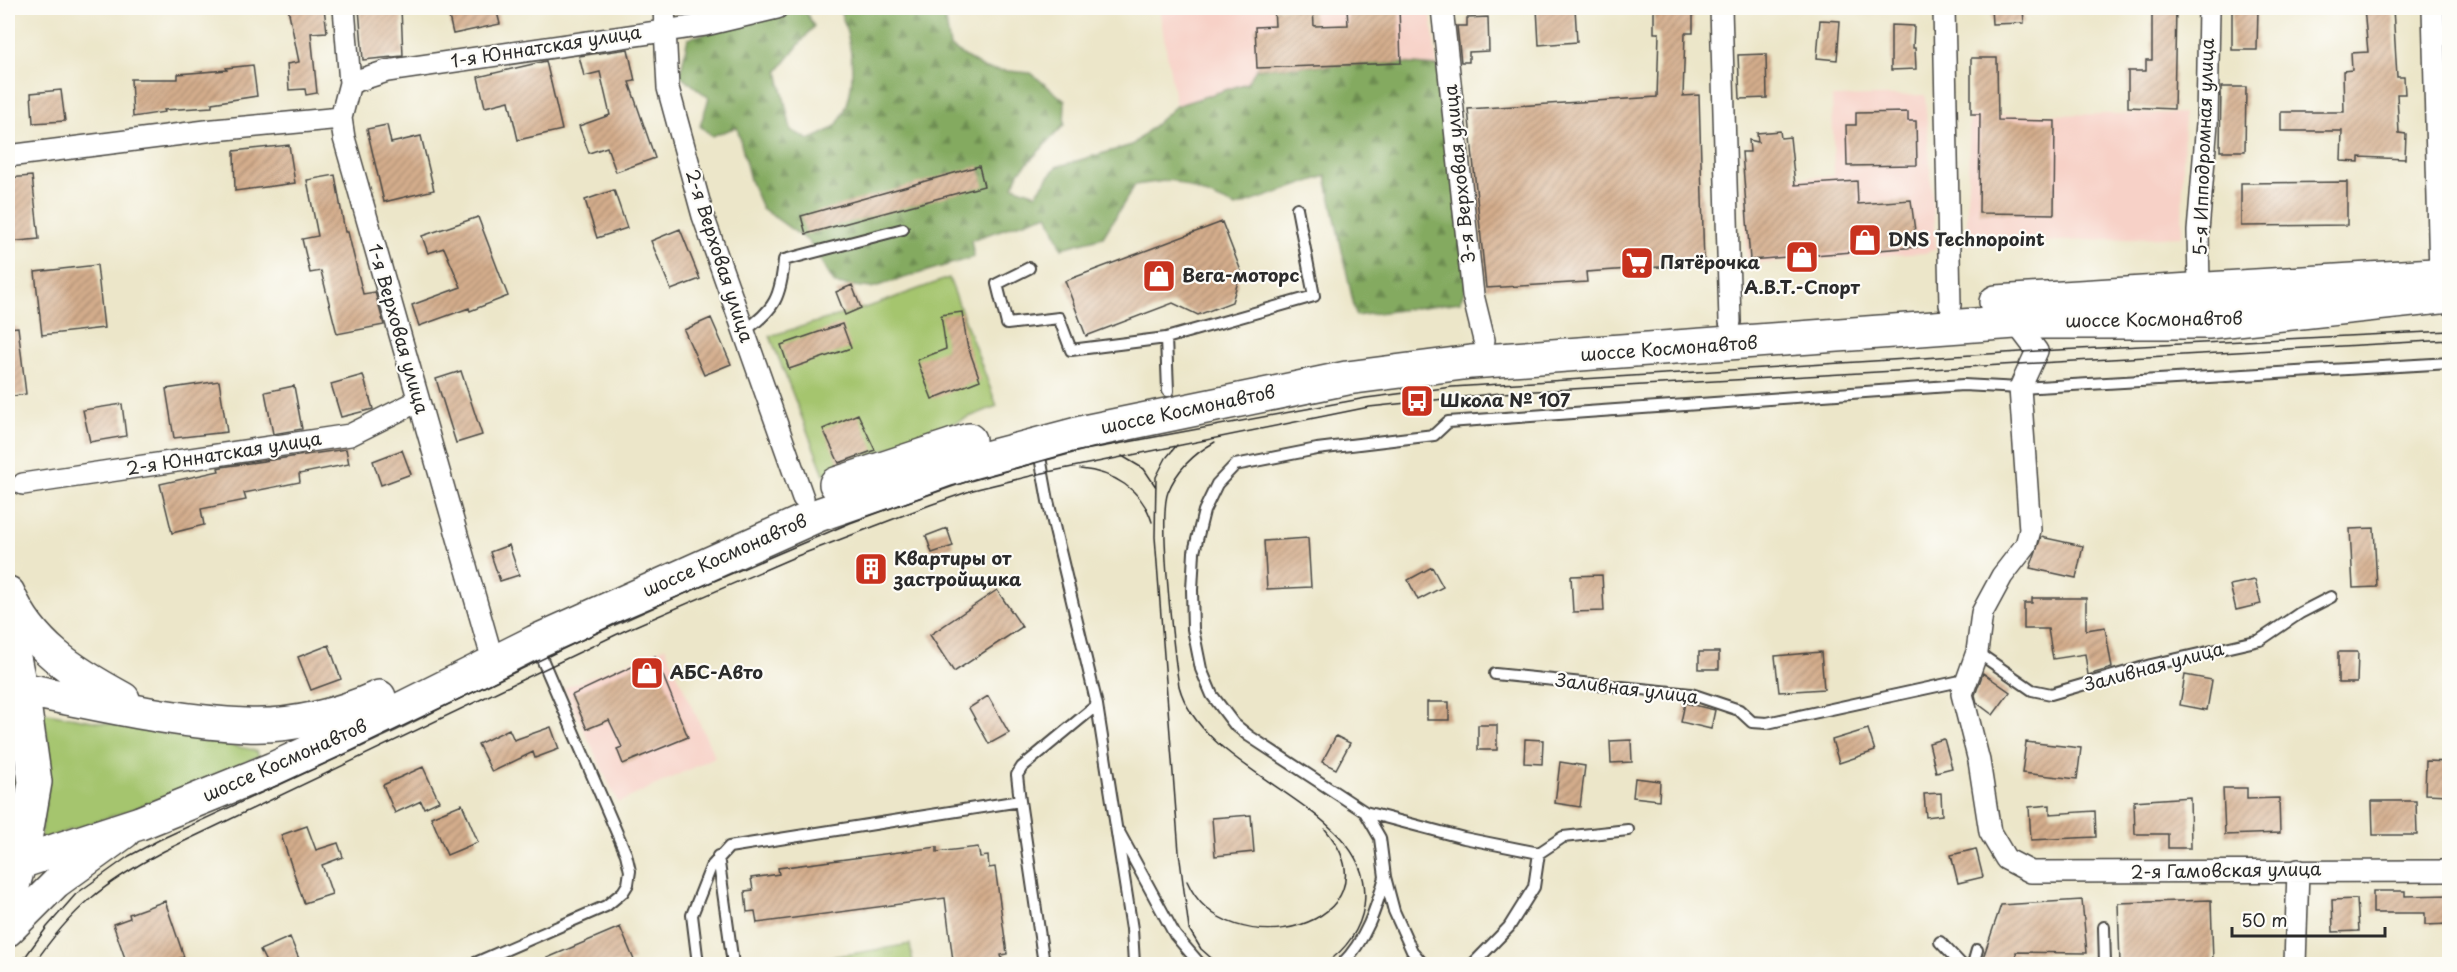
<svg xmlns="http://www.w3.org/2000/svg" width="2457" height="972" font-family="'Playpen Sans',sans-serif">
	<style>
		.built { fill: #f7d1c7 }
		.green { fill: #a5c56e; stroke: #68784c; stroke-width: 1.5 }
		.forest { fill: url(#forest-firs); stroke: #586a46; stroke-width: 1.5 }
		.park { fill: url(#park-tufts); stroke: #68784c; stroke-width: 1.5 }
		.building { fill: url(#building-hatch) }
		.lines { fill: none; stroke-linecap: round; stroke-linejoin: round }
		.service-casing { stroke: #484743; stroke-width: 14 }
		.minor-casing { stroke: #484743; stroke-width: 24 }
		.secondary-casing { stroke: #484743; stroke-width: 33 }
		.primary-casing { stroke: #484743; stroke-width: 36 }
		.service { stroke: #fff; stroke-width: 10 }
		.minor { stroke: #fff; stroke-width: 21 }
		.secondary { stroke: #fff; stroke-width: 30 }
		.primary { stroke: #fff; stroke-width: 33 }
		.tram { stroke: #2b2b2b; stroke-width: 1.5 }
		.labels { text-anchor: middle; stroke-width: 4.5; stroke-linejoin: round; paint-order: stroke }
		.street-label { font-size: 18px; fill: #2b2b2b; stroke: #fdfcf7 }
		.poi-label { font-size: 18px; font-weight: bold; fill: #2b2b2b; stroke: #fdfcf7; text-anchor: start }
	</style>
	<defs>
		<pattern id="forest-firs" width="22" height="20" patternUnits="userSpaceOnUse" patternTransform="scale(1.5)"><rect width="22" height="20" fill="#84aa61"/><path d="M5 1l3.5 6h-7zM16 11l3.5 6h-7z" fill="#6c8b50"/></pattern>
		<pattern id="park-tufts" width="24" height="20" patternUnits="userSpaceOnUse" patternTransform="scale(1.5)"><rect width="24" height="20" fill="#a5c56e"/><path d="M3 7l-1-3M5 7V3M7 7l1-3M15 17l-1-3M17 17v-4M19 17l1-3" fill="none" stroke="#8ea95f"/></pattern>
		<pattern id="building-hatch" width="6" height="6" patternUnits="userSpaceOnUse" patternTransform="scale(1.5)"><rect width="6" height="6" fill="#d4ad8c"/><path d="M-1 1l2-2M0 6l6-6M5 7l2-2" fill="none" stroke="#ac8d73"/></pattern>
	</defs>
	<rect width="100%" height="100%" fill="#fdfcf7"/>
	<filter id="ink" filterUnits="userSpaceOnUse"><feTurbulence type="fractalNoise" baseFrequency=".0167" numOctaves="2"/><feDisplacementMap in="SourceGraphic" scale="12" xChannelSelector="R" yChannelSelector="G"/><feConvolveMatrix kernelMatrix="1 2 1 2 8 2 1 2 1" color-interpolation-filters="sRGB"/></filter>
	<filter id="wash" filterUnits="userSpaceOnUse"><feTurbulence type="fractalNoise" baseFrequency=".008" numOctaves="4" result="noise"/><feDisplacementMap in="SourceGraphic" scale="24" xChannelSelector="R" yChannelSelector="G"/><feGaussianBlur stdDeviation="1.35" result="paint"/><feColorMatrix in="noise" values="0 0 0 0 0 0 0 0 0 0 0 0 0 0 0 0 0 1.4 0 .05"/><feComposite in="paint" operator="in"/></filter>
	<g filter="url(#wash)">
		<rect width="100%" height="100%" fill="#ece6c9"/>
		<path class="built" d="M 1159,8 L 1430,8 L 1437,66 L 1401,63 L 1247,83 L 1176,106 Z
			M 1925,95 L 1936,249 L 1925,253 L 1747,264 L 1743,182 L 1834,176 L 1832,97 Z
			M 2184,113 L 2182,236 L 1966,245 L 1970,116 Z
			M 665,647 L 715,757 L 618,803 L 564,688 Z"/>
		<path class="green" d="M 949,278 L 997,406 L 824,474 L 770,336 L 874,305 Z
			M 42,712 L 250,749 L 256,751 L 259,756 L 137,808 L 40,840 C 47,796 55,756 42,712 Z
			M 8,734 C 24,759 27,800 8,825 Z"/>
		<path class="forest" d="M 803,8 L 814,26 L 778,71 L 791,130 L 809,140 C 817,136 832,131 837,124 C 860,91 853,43 839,8 L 944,8 L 950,47 L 985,69 L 1031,73 L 1065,101 L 1064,125 L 1020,171 L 1013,186 L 1036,194 L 1056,167 L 1132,145 L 1176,106 L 1247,83 L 1257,68 L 1401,63 L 1437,66 L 1468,281 L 1460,302 L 1356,316 L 1326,176 L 1236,207 L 1172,180 L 1135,185 L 1103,237 L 1062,248 L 1048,214 L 971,240 L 974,257 L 871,288 L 835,284 L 809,242 L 762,208 L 750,180 L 737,127 L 712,136 L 700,126 L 709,98 L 680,75 L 688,38 Z"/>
		<path class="park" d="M 910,944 L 913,964 L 815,964 L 814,960 Z"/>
		<g id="blocks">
			<path class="building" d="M 288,8 L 324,8 L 327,32 L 311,33 L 317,93 L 306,95 L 305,89 L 289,90 L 287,64 L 299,62 Z
				M 359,8 L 401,8 L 403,56 L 363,60 Z
				M 447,8 L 496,8 L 500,24 L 453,34 Z
				M 1274,8 L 1313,8 L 1314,26 L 1348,25 L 1347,8 L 1399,8 L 1401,63 L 1257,68 L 1255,27 L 1275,26 Z
				M 1537,8 L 1575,8 L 1577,42 L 1539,45 Z
				M 1654,8 L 1693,8 L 1693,33 L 1685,33 L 1683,96 L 1699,95 L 1704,264 L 1586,272 L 1587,282 L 1486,288 L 1468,109 L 1657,97 L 1659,33 L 1654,33 Z
				M 1991,8 L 2023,8 L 2024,23 L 1992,24 Z
				M 2152,8 L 2176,8 L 2174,109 L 2128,107 L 2128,71 L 2146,71 L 2146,60 L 2152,60 Z
				M 2232,8 L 2258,8 L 2257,50 L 2232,50 Z
				M 2364,8 L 2393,8 L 2397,77 L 2404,77 L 2405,94 L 2397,94 L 2399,133 L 2406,134 L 2405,159 L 2359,157 L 2359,162 L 2341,161 L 2342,131 L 2281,131 L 2281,112 L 2344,112 L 2343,71 L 2352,70 L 2351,53 L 2368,52 Z
				M 1488,17 L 1489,51 L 1469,52 L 1469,62 L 1461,62 L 1457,26 L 1467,26 L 1467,18 Z
				M 1820,20 L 1840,21 L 1837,60 L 1817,58 Z
				M 1891,25 L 1914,26 L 1913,48 L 1915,48 L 1916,69 L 1891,70 Z
				M 628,49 L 635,81 L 629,82 L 655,158 L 616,172 L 607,147 L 589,153 L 579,126 L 610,115 L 600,72 L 584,76 L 579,56 Z
				M 1766,54 L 1767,98 L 1740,99 L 1738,55 Z
				M 1971,58 L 1997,58 L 1998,120 L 2055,121 L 2054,214 L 1979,213 L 1980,114 L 1971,114 Z
				M 546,61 L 562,130 L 518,140 L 509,101 L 485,107 L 478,77 Z
				M 253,65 L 257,96 L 212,103 L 212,107 L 164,110 L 165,112 L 133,117 L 131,79 L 178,79 L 178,74 L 227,70 L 226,68 Z
				M 2221,87 L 2246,87 L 2245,151 L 2220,151 Z
				M 61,90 L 65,121 L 33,123 L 31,93 Z
				M 1908,112 L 1908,121 L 1916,121 L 1917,165 L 1847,166 L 1846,125 L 1856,125 L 1856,113 Z
				M 387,125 L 391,143 L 421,136 L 434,190 L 384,202 L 367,129 Z
				M 1780,131 L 1781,138 L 1790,137 L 1795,185 L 1857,181 L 1858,204 L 1911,200 L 1917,247 L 1750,260 L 1742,152 L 1750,152 L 1749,140 L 1758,142 L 1757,133 Z
				M 289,145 L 295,183 L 235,191 L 234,151 Z
				M 979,166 L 984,186 L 806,234 L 801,216 Z
				M 335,175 L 345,232 L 348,232 L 363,294 L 375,292 L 384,325 L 337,334 L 321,271 L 310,273 L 302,239 L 318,236 L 307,180 Z
				M 32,176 L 39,239 L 8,242 L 8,178 Z
				M 2347,182 L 2347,225 L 2241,226 L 2241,183 Z
				M 614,190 L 627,228 L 597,238 L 585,200 Z
				M 478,217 L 508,296 L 470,311 L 469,308 L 419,326 L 412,305 L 461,287 L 444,248 L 428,253 L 422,236 Z
				M 1222,222 L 1241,271 L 1232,302 L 1198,315 L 1173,303 L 1086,336 L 1065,281 Z
				M 680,229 L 700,279 L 671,290 L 651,241 Z
				M 97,265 L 104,328 L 42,335 L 35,272 Z
				M 852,285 L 861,308 L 845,315 L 836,292 Z
				M 962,312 L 967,344 L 980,380 L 932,399 L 917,360 L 946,349 L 941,315 Z
				M 711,318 L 731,364 L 704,375 L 684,330 Z
				M 842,324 L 851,348 L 789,369 L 781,345 Z
				M 18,327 L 26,394 L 8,397 L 8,328 Z
				M 461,371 L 482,435 L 456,443 L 436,379 Z
				M 363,375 L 373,409 L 341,417 L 331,384 Z
				M 219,381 L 227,432 L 174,438 L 166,389 Z
				M 294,386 L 302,429 L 273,434 L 265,392 Z
				M 122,404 L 126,436 L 90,442 L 83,410 Z
				M 858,414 L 875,450 L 839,463 L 823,429 Z
				M 346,449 L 349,464 L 299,474 L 300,482 L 244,493 L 246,500 L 201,509 L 204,525 L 172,533 L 160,484 L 219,471 L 218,468 L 222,467 Z
				M 402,450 L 411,474 L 381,485 L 373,461 Z
				M 947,528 L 953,546 L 932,553 L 926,536 Z
				M 2374,528 L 2377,587 L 2353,588 L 2350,529 Z
				M 2041,537 L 2083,546 L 2076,578 L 2030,568 Z
				M 1308,538 L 1311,587 L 1267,589 L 1264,541 Z
				M 509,545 L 519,575 L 500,581 L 490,552 Z
				M 1432,567 L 1443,587 L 1418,600 L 1408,580 Z
				M 1602,575 L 1604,611 L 1573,612 L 1571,576 Z
				M 2255,580 L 2261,604 L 2236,610 L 2230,585 Z
				M 997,590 L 1022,627 L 954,672 L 930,635 Z
				M 2032,598 L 2086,598 L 2086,630 L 2105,627 L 2112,668 L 2088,675 L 2085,654 L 2053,659 L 2048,629 L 2024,629 L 2024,603 L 2032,603 Z
				M 329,645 L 341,679 L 311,690 L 298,657 Z
				M 1699,652 L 1719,652 L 1719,669 L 1699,669 Z
				M 1821,652 L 1824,689 L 1779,692 L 1775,656 Z
				M 2338,652 L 2358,652 L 2357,683 L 2338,683 Z
				M 655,656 L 688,737 L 623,764 L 617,749 L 622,747 L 609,720 L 587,729 L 572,695 Z
				M 1983,673 L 2010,692 L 1993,715 L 1977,703 L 1975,695 Z
				M 2185,675 L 2212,680 L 2207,710 L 2180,705 Z
				M 988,696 L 1009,733 L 989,744 L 969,708 Z
				M 1427,702 L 1449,702 L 1449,720 L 1427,720 Z
				M 1685,703 L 1715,710 L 1711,729 L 1681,722 Z
				M 1478,725 L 1497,725 L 1497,750 L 1478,750 Z
				M 551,727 L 559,749 L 535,758 L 533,752 L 492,772 L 478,744 L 509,729 L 514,740 Z
				M 1868,729 L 1875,751 L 1839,763 L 1832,740 Z
				M 1336,736 L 1350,743 L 1336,769 L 1322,762 Z
				M 1525,739 L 1543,740 L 1542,764 L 1524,763 Z
				M 1944,739 L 1952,768 L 1936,772 L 1929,743 Z
				M 1631,740 L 1632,762 L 1611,763 L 1610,741 Z
				M 2026,742 L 2081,748 L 2077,779 L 2022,773 Z
				M 2426,761 L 2450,762 L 2450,795 L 2425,794 Z
				M 1560,762 L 1585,766 L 1580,807 L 1555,803 Z
				M 423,767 L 439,801 L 424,808 L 421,801 L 395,813 L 383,785 Z
				M 1635,778 L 1660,781 L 1659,800 L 1633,797 Z
				M 2223,788 L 2247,788 L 2247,799 L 2279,798 L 2280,833 L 2225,835 Z
				M 1941,793 L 1942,815 L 1926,817 L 1924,794 Z
				M 2190,797 L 2191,848 L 2168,848 L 2168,834 L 2135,834 L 2134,801 Z
				M 2372,801 L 2416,801 L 2417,835 L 2373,835 Z
				M 462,804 L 478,842 L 447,855 L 431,817 Z
				M 2050,805 L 2050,814 L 2095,811 L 2096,837 L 2031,840 L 2029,807 Z
				M 1251,815 L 1254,852 L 1215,856 L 1212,818 Z
				M 307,826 L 316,850 L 338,843 L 343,857 L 322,865 L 332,894 L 304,903 L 281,835 Z
				M 937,847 L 937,852 L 978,847 L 980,857 L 988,856 L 989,868 L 995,867 L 1007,954 L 1001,955 L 1003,964 L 957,964 L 957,961 L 953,961 L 945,898 L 757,923 L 755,911 L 747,912 L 745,891 L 753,890 L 751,878 L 779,874 L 778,868 Z
				M 1976,849 L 1983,877 L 1958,883 L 1951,855 Z
				M 2373,891 L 2405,891 L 2405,896 L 2450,895 L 2450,924 L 2425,925 L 2425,913 L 2373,913 Z
				M 2357,899 L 2359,931 L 2333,932 L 2332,900 Z
				M 2082,900 L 2087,953 L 2016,952 L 2017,964 L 1984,964 L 1984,955 L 2001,905 Z
				M 2211,900 L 2213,962 L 2120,964 L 2118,903 Z
				M 165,901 L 184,957 L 162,964 L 127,964 L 113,924 L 130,918 L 129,914 Z
				M 620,927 L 634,960 L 624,964 L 533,964 Z
				M 290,937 L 301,964 L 267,964 L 260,950 Z"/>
		</g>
	</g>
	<g filter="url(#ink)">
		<use href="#blocks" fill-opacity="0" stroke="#484743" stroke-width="1.5"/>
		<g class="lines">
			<defs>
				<path id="service" d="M 1029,268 L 997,284 L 1007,324 L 1059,318 L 1071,350 L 1166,338
					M 744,331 C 775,310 781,296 784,260 L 903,229
					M 1168,391 L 1166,338 L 1314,296 L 1297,208
					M 1038,446 L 1048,501 L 1097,705 L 1132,929 L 1134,964
					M 1977,652 L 2032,690 L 2051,694 L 2151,665 L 2260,640 L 2300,613 L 2331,597
					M 1495,674 L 1691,694 L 1739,710 L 1752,722 L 1767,723 L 1965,680
					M 1020,801 L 1044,964
					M 1365,812 L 1464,838 L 1539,853
					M 1119,832 L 1175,935 L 1200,964
					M 718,856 L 733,964
					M 2104,927 L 2105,964
					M 1940,942 L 1961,964
					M 473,964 L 606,906 L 623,892 L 628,884 L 630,871 L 626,854 L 536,645
					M 698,964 L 692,915 L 711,867 L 729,847 L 1020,801 L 1017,775 L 1022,767 L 1097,705
					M 1342,964 C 1366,940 1376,909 1385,877
					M 1423,964 L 1412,951 L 1394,911 L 1385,877 L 1380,838 L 1365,812 L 1249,736 L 1234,724 L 1212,695 L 1201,669 L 1193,629 L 1192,590 L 1194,552 L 1204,511 L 1217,484 L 1235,465 L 1317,449 L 1434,435 L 1448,422 L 1963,385 L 2020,388 L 2450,363
					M 1473,964 L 1509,927 L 1534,887 L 1539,853 L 1563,837 L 1628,830
					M 1973,964 L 1977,950"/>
				<path id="minor" d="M 344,8 L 350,83 L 341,118 L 344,138 L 489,647
					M 664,8 L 668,88 L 703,216 L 803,498
					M 1442,8 L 1473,295 L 1484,340
					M 1721,8 L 1730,322
					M 1944,8 L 1950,305
					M 2433,8 L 2440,274
					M 350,83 L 387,71 L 705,25 L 777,8
					M 8,156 L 214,130 L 341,118
					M 2199,287 L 2198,231 L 2207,123 L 2209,8
					M 2015,322 L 2037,351 L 2020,388 L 2030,530 L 2026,545 L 2002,576 L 1982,613 L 1977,652 L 1962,694 L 1979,761 L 1990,832 L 2006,859 L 2031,872 L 2450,871
					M 23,484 L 350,435 L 418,401
					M 2295,964 L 2298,870"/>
				<path id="secondary" d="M 8,621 L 22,689
					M 8,909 L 21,863
					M 8,931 L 56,883 L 125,833"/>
				<path id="primary" d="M 1996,302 L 2450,274
					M 836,484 L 969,440
					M 8,593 C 31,646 73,672 123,699
					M 8,687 C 86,700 166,722 246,725 C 291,727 338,715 379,697
					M 21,863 L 35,782 L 22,689
					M 8,866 L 140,823 L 273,769 L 389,715 L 535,642 L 818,515 L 971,462 L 1089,431 L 1347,378 L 1471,362 L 2015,322 L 2208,322 L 2450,296"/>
			</defs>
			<use href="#service" class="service-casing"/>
			<use href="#minor" class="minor-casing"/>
			<use href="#secondary" class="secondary-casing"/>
			<use href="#primary" class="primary-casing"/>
			<use href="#service" class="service"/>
			<use href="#minor" class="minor"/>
			<use href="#secondary" class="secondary"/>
			<use href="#primary" class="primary"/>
			<path class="tram" d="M 1215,442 C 1195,453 1177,470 1168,492 C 1158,517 1174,653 1179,686 C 1204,779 1379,807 1364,906 C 1360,931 1345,950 1325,964
				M 1177,445 L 1166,458 L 1156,477 L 1155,537 L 1179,852 L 1189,929 L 1201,949 L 1218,964
				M 1122,456 L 1144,469 L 1156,487
				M 1080,469 C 1113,472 1142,489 1152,522
				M 1187,881 C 1226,972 1405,924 1325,829
				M 20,964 L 47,927 L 76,894 L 129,856 L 159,840 L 341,756 L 621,621 L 850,523 L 952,486 L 1074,452 L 1366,398 L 1452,387 L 2037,351 L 2450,331
				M 34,964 C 72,908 104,883 164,851 L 626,630 L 797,556 L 930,505 L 973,490 L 1043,473 L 1369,407 L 1501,393 L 2450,340"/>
		</g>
	</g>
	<defs>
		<symbol id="shop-square" viewBox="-11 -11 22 22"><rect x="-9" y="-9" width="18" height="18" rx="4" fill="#c8321e" stroke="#fdfcf7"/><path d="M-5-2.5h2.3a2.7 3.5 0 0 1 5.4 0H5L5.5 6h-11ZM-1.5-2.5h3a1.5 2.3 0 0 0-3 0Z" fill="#fff"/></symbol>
		<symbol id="supermarket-square" viewBox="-11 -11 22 22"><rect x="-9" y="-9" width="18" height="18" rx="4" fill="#c8321e" stroke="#fdfcf7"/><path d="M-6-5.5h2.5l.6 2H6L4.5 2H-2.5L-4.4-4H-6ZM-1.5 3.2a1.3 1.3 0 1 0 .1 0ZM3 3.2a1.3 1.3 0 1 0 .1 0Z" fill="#fff"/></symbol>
		<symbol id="bus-square" viewBox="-11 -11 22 22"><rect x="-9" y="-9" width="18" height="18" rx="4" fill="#c8321e" stroke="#fdfcf7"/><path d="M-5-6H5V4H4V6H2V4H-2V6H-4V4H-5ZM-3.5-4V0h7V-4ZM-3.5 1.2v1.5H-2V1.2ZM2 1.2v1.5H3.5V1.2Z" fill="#fff"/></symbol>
		<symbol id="building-square" viewBox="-11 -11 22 22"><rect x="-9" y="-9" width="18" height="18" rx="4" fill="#c8321e" stroke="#fdfcf7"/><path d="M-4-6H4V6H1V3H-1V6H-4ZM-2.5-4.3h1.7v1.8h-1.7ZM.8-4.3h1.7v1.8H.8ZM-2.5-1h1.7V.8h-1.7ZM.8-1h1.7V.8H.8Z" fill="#fff"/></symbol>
	</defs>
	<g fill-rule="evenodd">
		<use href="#shop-square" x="1846" y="221" width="38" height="38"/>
		<use href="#shop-square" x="1783" y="238" width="38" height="38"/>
		<use href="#supermarket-square" x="1618" y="244" width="38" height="38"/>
		<use href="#shop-square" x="1140" y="257" width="38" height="38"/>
		<use href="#bus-square" x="1398" y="382" width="38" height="38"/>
		<use href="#building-square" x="852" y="550" width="38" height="38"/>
		<use href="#shop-square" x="628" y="654" width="38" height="38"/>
	</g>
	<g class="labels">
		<g class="street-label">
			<text transform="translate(546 47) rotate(-9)" y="6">1-я Юннатская улица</text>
			<text transform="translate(2204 147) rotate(-88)" y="6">5-я Ипподромная улица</text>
			<text transform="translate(1460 174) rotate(-96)" y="6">3-я Верховая улица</text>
			<text transform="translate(719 256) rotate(72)" y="6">2-я Верховая улица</text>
			<text transform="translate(2154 320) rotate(-1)" y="6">шоссе Космонавтов</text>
			<text transform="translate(398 329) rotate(74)" y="6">1-я Верховая улица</text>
			<text transform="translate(1669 349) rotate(-4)" y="6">шоссе Космонавтов</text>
			<text transform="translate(1188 410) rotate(-12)" y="6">шоссе Космонавтов</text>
			<text transform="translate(224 454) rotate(-9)" y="6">2-я Юннатская улица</text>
			<text transform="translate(725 556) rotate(-24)" y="6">шоссе Космонавтов</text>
			<text transform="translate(2154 667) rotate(-15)" y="6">Заливная улица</text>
			<text transform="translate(1627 689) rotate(7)" y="6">Заливная улица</text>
			<text transform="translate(285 761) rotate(-24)" y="6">шоссе Космонавтов</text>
			<text transform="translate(2226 871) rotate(-1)" y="6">2-я Гамовская улица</text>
		</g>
		<g class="poi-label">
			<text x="1888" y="246">DNS Technopoint</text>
			<text x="1660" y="269">Пятёрочка</text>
			<text x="1182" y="282">Вега-моторс</text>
			<text x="1802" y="294" text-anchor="middle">А.В.Т.-Спорт</text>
			<text x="1440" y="407">Школа № 107</text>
			<text x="894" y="565">Квартиры от<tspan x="894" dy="21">застройщика</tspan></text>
			<text x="670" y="679">АБС-Авто</text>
		</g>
	</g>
	<rect width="2457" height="972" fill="none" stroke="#fdfcf7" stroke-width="30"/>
	<path d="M2232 927v9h153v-9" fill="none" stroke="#2b2b2b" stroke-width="3"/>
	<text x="2241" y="927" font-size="18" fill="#2b2b2b" stroke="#fdfcf7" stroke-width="4.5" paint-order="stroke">50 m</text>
</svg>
